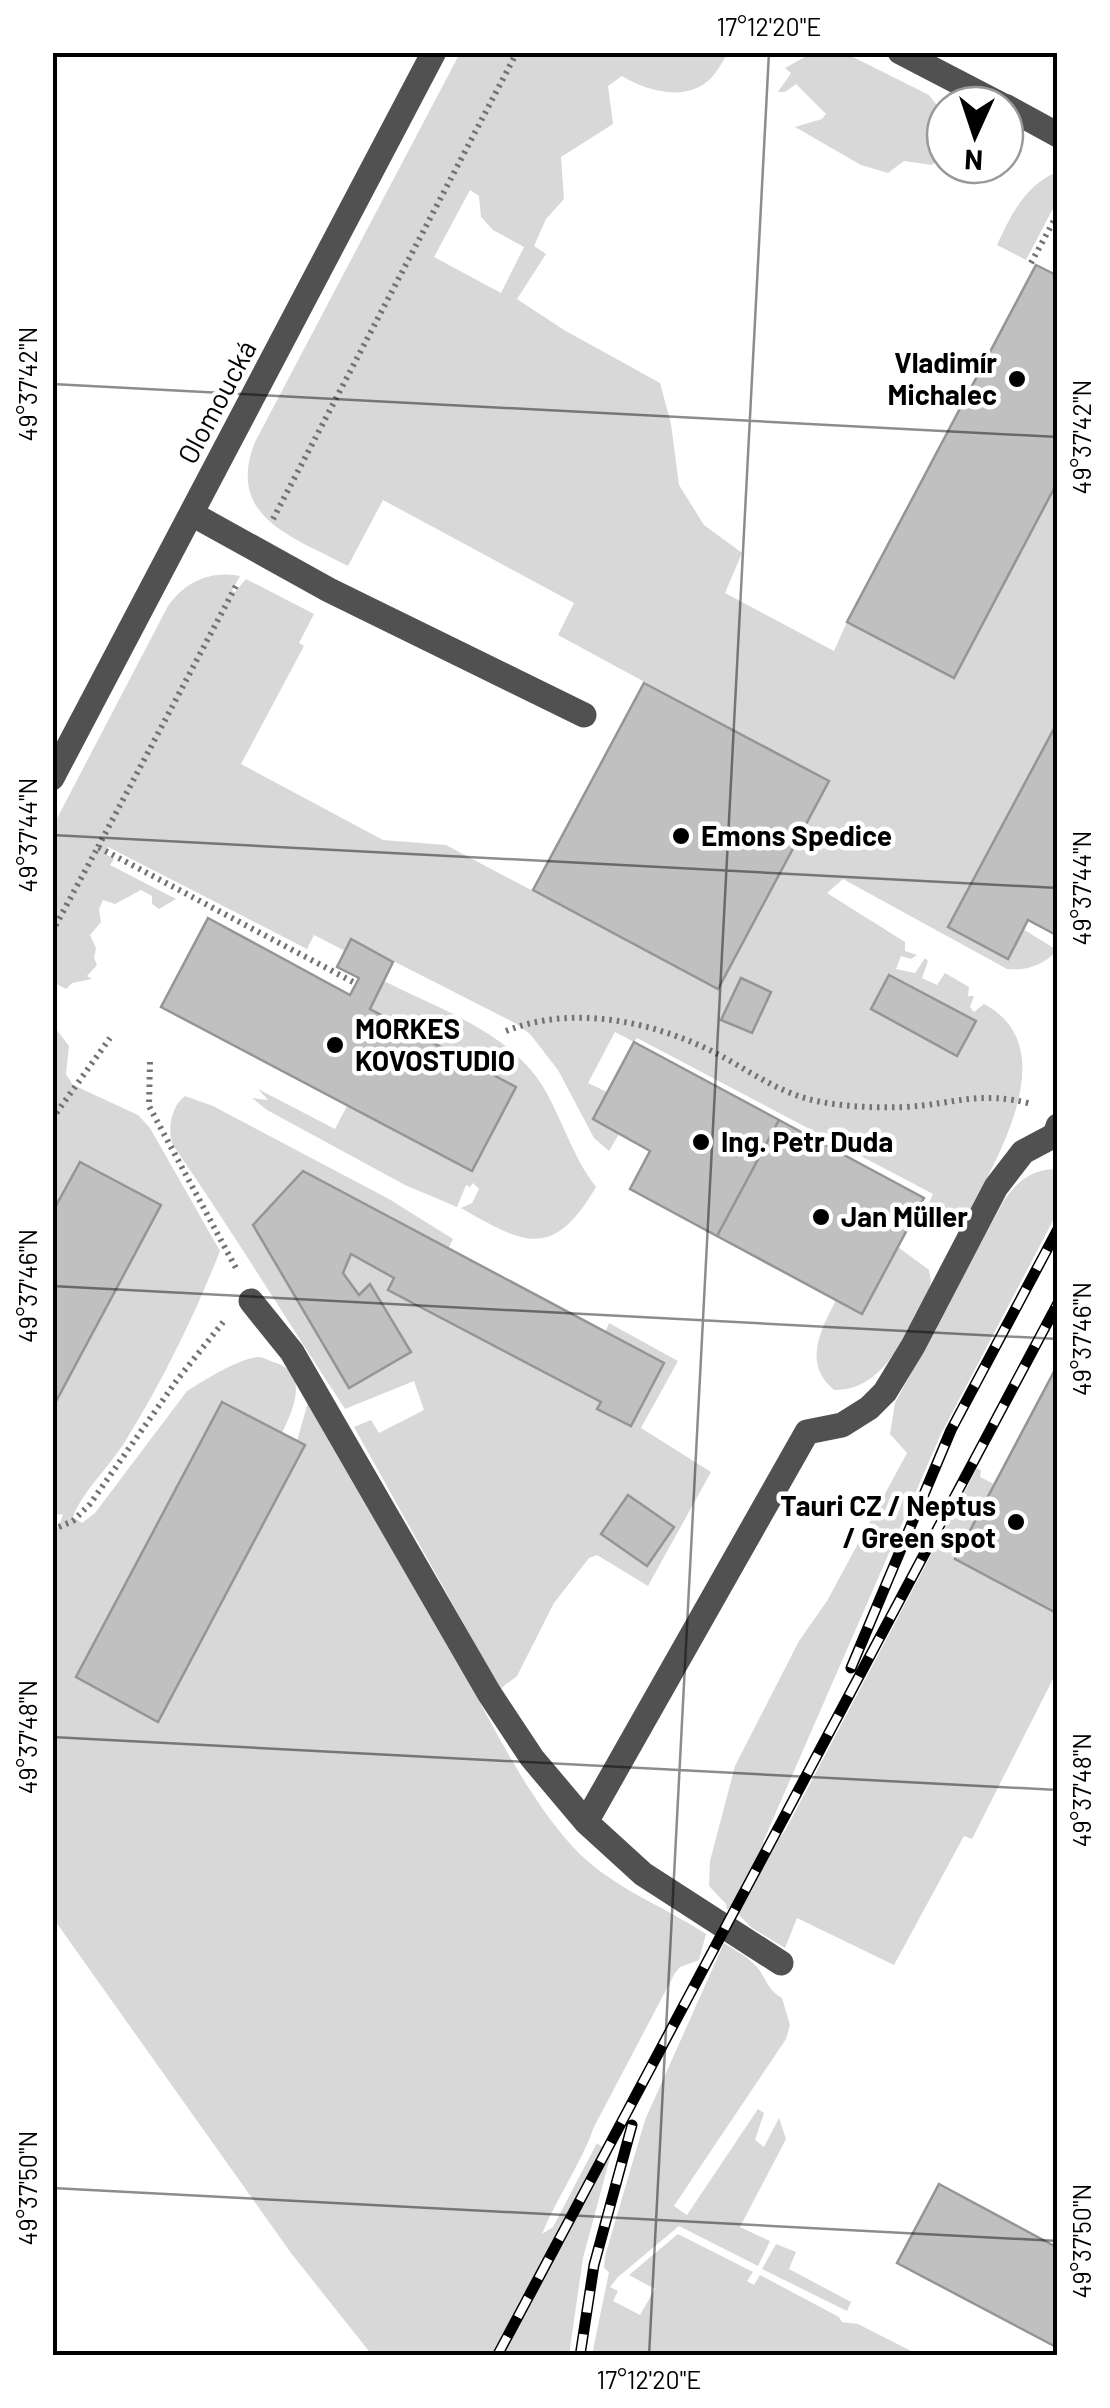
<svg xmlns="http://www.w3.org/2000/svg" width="1110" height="2408" font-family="Barlow,sans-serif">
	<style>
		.green { fill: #d8d8d8; fill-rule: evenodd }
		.building { fill: #c0c0c0; stroke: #959595; stroke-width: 2.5 }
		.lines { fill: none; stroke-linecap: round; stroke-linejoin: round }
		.path { stroke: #737373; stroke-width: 6; stroke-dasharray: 2.5 5; stroke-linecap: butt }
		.minor { stroke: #515151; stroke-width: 25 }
		.rail-casing { stroke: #000; stroke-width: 11 }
		.rail { stroke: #fff; stroke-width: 8; stroke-dasharray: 22; stroke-linecap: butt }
		.ticks { fill: none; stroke: #000; stroke-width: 2.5; stroke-opacity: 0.45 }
		.poi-dot { fill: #000; stroke: #fff; stroke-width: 4 }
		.labels { text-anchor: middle; stroke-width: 9; stroke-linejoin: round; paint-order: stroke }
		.poi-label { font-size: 28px; font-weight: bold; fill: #000; stroke: #fff; text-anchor: start }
		.street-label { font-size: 28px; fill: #000; stroke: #fff }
		.neatline { fill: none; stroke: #000; stroke-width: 4 }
		.ticks-label { font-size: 25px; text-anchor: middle; fill: #000 }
	</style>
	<rect width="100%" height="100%" fill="#fff"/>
	<path class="green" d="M 460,53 L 728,53 C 722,62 717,73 709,80 C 685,102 646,91 622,76 L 608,86 L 613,124 L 561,157 L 564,199 L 546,219 L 534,246 L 546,254 L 517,299 L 564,330 L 660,383 L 671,424 L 679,485 L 704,525 L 742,553 L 725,593 L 834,651 L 847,622 L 1057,481 L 1057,721 L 948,927 L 1007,959 L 1023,929 L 1057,950 C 1045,965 1026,971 1007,969 L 843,879 L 827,893 L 905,942 L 905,951 L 917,955 L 911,959 L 901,956 L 896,969 L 915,973 L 925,958 L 928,961 L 922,978 L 937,985 L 945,973 L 969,987 L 968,996 L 974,996 L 970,1007 L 974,1012 L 984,1004 C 1067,1048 994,1163 964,1222 L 955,1228 L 945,1230 L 918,1226 L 933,1194 L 637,1038 L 634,1042 L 615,1032 L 588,1083 L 607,1092 L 593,1119 L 619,1134 L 609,1151 L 594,1138 L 558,1070 L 530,1034 L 515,1023 L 352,940 L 345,951 L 314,935 L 307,949 L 108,847 L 104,853 L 114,859 L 110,865 L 176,899 L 159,909 L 152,904 L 152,896 L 141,890 L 115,904 L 103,900 L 99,909 L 101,922 L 90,935 L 96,948 L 94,958 L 97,965 L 87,976 L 92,979 L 72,983 L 66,989 L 53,982 L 53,826 L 168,606 C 185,582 210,570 240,576 L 232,591 L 235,592 L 246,579 L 314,614 L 299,643 L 304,646 L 241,764 L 383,840 L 446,845 L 718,989 L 829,782 L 558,635 L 574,603 L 383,500 L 348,566 C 294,537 225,518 255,442 ZM 470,190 L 479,196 L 481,217 L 493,230 L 524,247 L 501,293 L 434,257 Z
		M 812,53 L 847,54 L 929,95 L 942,112 L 943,154 L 932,165 L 904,161 L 888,173 L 861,165 L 795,127 L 822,119 L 826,114 L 796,84 L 785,92 L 778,92 L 791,73 L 785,68 Z
		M 1057,172 L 1057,201 L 1026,260 L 997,245 C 1011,215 1025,185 1057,172 Z
		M 384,981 C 439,1009 507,1031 542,1085 C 562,1118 572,1156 596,1187 C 553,1260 525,1245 461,1208 L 472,1203 L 479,1189 L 473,1183 L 470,1187 L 466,1185 L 457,1207 L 405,1185 L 267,1110 L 252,1098 L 268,1100 L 258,1089 L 335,1129 L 348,1104 L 516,1087 L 370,1009 Z
		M 53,1025 L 69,1046 L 66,1074 L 73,1085 L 138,1115 L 150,1128 L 220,1251 C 194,1317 163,1380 126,1440 C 111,1465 82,1492 73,1517 L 82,1523 L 95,1513 L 187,1391 C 203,1381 239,1358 258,1357 C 263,1357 268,1360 273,1362 C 310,1372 294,1408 282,1433 L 222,1402 L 76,1678 L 159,1721 L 304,1446 L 297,1441 L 308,1402 C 360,1489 410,1578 460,1666 C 494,1727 526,1795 573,1847 C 610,1887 662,1905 706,1934 L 699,1960 L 680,1967 L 675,1973 L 594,2127 C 581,2164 557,2197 542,2234 L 553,2227 L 597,2143 L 611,2154 L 583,2258 L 569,2355 L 372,2355 L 291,2253 L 53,1918 L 52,1530 L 59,1526 L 63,1514 L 53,1515 Z
		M 185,1096 L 213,1106 L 389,1199 L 453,1239 L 448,1249 L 303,1172 L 253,1224 L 349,1388 L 411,1351 L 371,1284 L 359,1295 L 343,1273 L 351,1254 L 394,1278 L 388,1290 L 601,1402 L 598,1410 L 631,1426 L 664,1363 L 605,1333 L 609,1323 L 678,1361 L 641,1428 L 711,1472 L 648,1586 L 597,1555 L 589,1558 L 554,1603 L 517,1676 L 500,1689 L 354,1427 L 371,1420 L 379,1433 L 424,1410 L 414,1381 L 345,1409 C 287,1321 233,1232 173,1145 C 167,1130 171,1106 185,1096 Z
		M 1057,1169 L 1057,1213 L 941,1434 L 763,1842 L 774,1846 L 786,1829 L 977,1468 L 981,1471 L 980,1477 L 994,1484 L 955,1559 L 1057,1614 L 1057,1671 L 972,1839 L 964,1836 L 894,1965 L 797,1918 L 785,1948 L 752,1928 L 737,1913 L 740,1906 L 733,1904 L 727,1910 L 726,1904 L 709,1886 L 710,1861 L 735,1766 L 799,1641 L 827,1601 L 907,1453 L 890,1434 L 895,1403 L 1003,1202 C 1017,1181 1032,1169 1057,1169 Z
		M 898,1247 L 929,1270 L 931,1282 L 928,1293 C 906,1331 886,1391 834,1390 C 802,1363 821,1330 836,1300 L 862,1313 Z
		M 724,1943 C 735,1950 748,1957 757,1967 C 767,1979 767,1990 782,1998 L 790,2025 L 786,2039 L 674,2206 L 687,2215 L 758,2109 L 764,2113 L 755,2140 L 764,2147 L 779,2118 L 786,2139 L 740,2227 L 770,2241 L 758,2266 L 679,2226 L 618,2277 L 610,2287 L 618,2291 L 613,2301 L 640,2315 L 655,2289 L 629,2275 L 678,2234 L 753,2272 L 747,2281 L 754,2285 L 760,2275 L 839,2317 L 842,2322 L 858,2324 L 919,2355 L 592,2355 L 609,2272 L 604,2268 L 605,2256 L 645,2120 Z
		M 776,2244 L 796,2252 L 789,2269 L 851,2302 L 847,2311 L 762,2269 Z"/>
	<path class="building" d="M 1036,265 L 1058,276 L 1058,481 L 954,678 L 847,622 Z
		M 644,683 L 829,781 L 718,989 L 533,890 Z
		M 1058,721 L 1058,936 L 1028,920 L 1008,959 L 948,927 Z
		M 208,918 L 350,995 L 359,978 L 337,967 L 351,939 L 393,962 L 370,1009 L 516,1087 L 472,1171 L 161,1007 Z
		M 889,975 L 976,1021 L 957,1056 L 871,1009 Z
		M 741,978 L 771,992 L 752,1033 L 721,1020 Z
		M 634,1042 L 779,1120 L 717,1236 L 630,1189 L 650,1151 L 593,1119 Z
		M 779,1120 L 924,1198 L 862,1314 L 717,1236 Z
		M 80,1162 L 161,1205 L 52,1409 L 52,1213 Z
		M 303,1171 L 664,1363 L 631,1426 L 597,1409 L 601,1402 L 388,1290 L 394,1278 L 351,1254 L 343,1273 L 359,1295 L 370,1284 L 411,1352 L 349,1388 L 253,1225 Z
		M 1058,1364 L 1058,1614 L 955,1559 Z
		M 222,1402 L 305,1445 L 158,1722 L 76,1677 Z
		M 628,1495 L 674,1527 L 647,1566 L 601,1534 Z
		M 939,2184 L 1058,2248 L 1058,2348 L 897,2263 Z"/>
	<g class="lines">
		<path class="path" d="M 1031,263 L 1058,213
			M 273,519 L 517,52
			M 98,847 L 238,582
			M 52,932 L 98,847 L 353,982
			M 506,1031 C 576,1003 661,1023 725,1058 C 757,1076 784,1095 821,1102 C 849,1107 877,1108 905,1107 C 956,1104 978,1090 1032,1104
			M 150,1062 L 149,1106 L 237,1270
			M 52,1119 L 110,1038
			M 52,1530 L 73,1521 L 90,1504 L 177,1380 L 224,1321"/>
		<path class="minor" d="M 900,52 L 1002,105
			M 1005,106 L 1058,135
			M 192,514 L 329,590 L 584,715
			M 52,778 L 434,52
			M 251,1301 L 292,1352 L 489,1693 L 532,1758 L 586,1822 L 643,1874 L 781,1963
			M 586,1822 L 807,1432 L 842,1425 L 869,1408 L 885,1392 L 913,1346 L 996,1187 L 1023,1152 L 1055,1135 L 1058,1126"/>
		<defs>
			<path id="rail" d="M 851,1668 L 951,1430 L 1058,1229
				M 497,2356 L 1058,1303
				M 580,2356 L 594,2265 L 632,2125"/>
		</defs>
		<use href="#rail" class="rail-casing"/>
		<use href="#rail" class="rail"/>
	</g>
	<path class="ticks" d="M 52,384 L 1058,437M 52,835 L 1058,888M 52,1286 L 1058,1339M 52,1737 L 1058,1790M 52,2188 L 1058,2241M 649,2356 L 769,52"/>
	<g class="poi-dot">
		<circle cx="1017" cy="379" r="10"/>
		<circle cx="681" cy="836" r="10"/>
		<circle cx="335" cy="1045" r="10"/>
		<circle cx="701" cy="1142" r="10"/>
		<circle cx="821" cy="1217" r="10"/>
		<circle cx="1016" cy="1522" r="10"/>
	</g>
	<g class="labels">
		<g class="poi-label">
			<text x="997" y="373" text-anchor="end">Vladimír<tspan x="997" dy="32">Michalec</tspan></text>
			<text x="701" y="846">Emons Spedice</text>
			<text x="355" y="1039">MORKES<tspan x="355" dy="32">KOVOSTUDIO</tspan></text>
			<text x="721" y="1152">Ing. Petr Duda</text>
			<text x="841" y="1227">Jan Müller</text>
			<text x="996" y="1516" text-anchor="end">Tauri CZ / Neptus<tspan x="996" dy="32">/ Green spot</tspan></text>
		</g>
		<g class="street-label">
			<text transform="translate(217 402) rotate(-62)" y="10">Olomoucká</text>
		</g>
	</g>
	<rect width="1110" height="2408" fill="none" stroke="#ffffff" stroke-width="110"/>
	<g transform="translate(975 135) rotate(183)"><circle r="48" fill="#ffffff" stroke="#999999" stroke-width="2.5"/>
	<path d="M0-8L18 38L0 25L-18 38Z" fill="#000000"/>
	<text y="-15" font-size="28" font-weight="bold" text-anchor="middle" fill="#000000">N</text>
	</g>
	<rect x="55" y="55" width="1000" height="2298" class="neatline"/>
	<g class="ticks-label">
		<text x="769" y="36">17°12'20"E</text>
		<text transform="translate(28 384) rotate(-90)" y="9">49°37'42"N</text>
		<text transform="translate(1082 437) rotate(-90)" y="9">49°37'42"N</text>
		<text transform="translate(28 835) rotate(-90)" y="9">49°37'44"N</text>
		<text transform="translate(1082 888) rotate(-90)" y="9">49°37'44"N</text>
		<text transform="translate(28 1286) rotate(-90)" y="9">49°37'46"N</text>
		<text transform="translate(1082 1339) rotate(-90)" y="9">49°37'46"N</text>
		<text transform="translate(28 1737) rotate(-90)" y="9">49°37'48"N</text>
		<text transform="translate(1082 1790) rotate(-90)" y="9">49°37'48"N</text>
		<text transform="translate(28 2188) rotate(-90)" y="9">49°37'50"N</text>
		<text transform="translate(1082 2241) rotate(-90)" y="9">49°37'50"N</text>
		<text x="649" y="2389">17°12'20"E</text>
	</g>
</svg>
